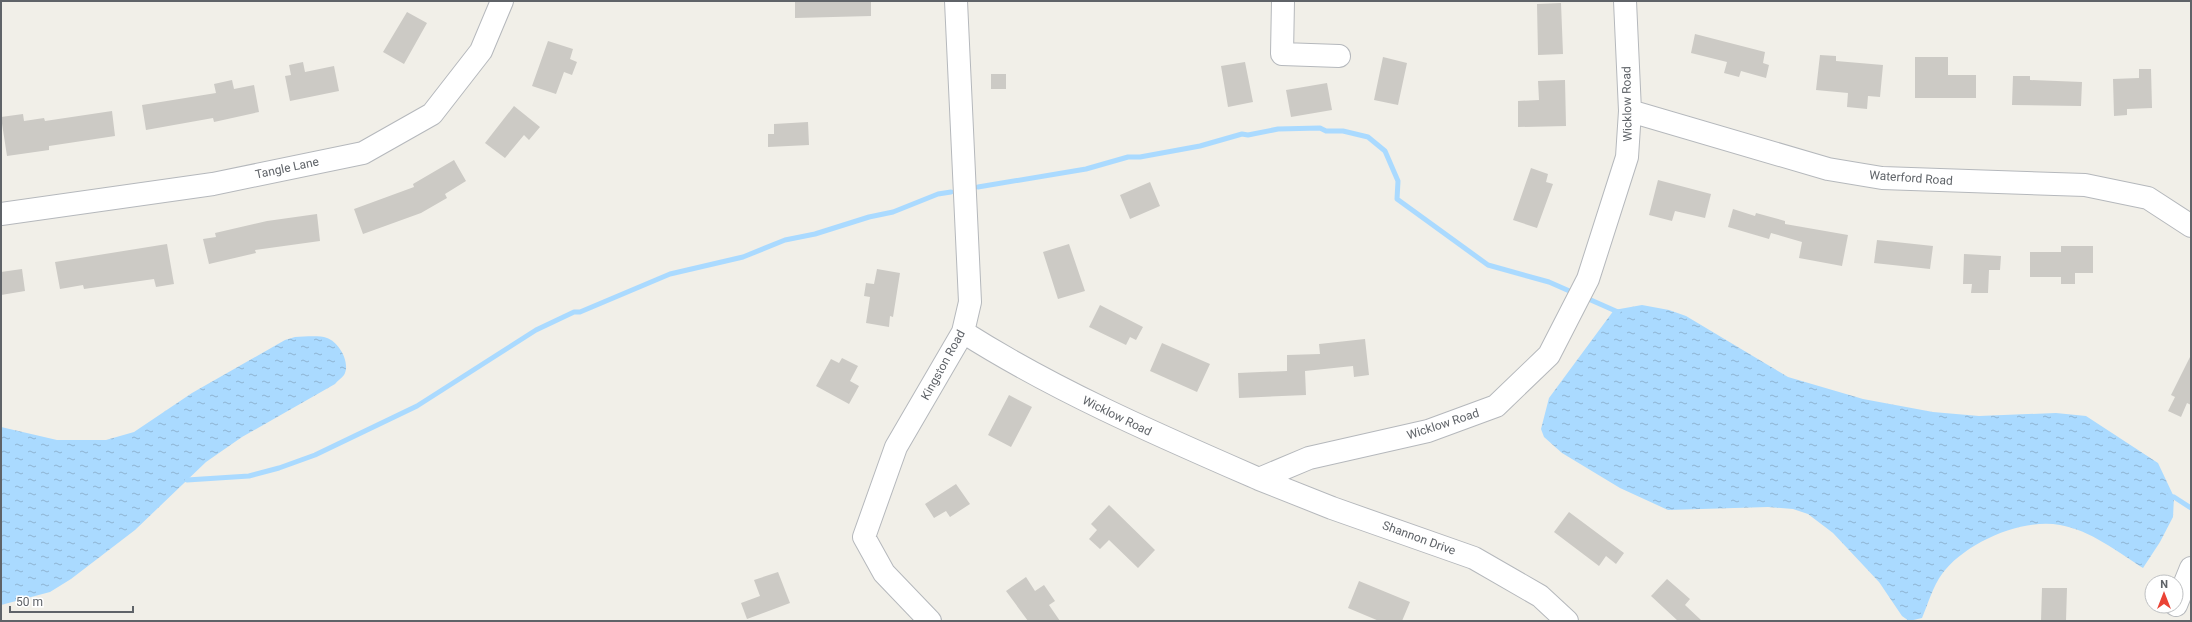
<svg xmlns="http://www.w3.org/2000/svg" width="2192" height="622" font-family="Roboto,sans-serif">
	<style>
		.water { fill: url(#water-ripples) }
		.lines { fill: none; stroke-linecap: round; stroke-linejoin: round }
		.stream { stroke: #aadaff; stroke-width: 5 }
		.building { fill: #cccac5 }
		.minor-casing { stroke: #b5b8bc; stroke-width: 24 }
		.minor { stroke: #fff; stroke-width: 22 }
		.labels { text-anchor: middle; stroke-width: 4; stroke-linejoin: round; paint-order: stroke }
		.street-label { font-size: 12px; fill: #5f6368; stroke: #fff }
	</style>
	<defs>
		<pattern id="water-ripples" width="26" height="14" patternUnits="userSpaceOnUse"><rect width="26" height="14" fill="#aadaff"/><path d="M2 4q2-2 4 0t4 0M15 11q2-2 4 0t4 0" fill="none" stroke="#8eb4d2"/></pattern>
	</defs>
	<rect width="100%" height="100%" fill="#f1efe8"/>
	<path class="water" d="M 1642,305 L 1669,310 L 1686,316 L 1788,377 L 1863,399 L 1933,412 L 1979,416 L 2056,413 L 2086,416 L 2158,463 L 2174,497 L 2173,517 L 2160,542 L 2143,568 C 2118,552 2090,530 2060,525 C 2021,518 1965,543 1942,574 C 1933,586 1928,604 1922,618 L 1909,621 L 1902,616 L 1879,582 L 1833,533 L 1808,514 L 1793,509 L 1768,507 L 1668,510 L 1620,488 L 1562,453 L 1544,437 L 1541,429 L 1549,398 L 1614,310 Z
		M 295,337 C 304,337 318,335 327,338 C 339,342 351,363 344,375 C 342,378 337,381 335,384 L 242,437 L 206,462 L 135,530 L 71,579 L 50,592 L 1,605 L 1,427 L 57,440 L 106,440 L 134,432 L 192,393 L 285,340 Z"/>
	<g class="lines">
		<path class="stream" d="M 978,187 L 1086,169 L 1128,157 L 1140,157 L 1200,146 L 1242,134 L 1248,135 L 1278,129 L 1320,128 L 1326,131 L 1343,131 L 1368,137 L 1385,151 L 1398,181 L 1397,199 L 1488,265 L 1549,282 L 1574,293
			M 1584,297 L 1618,312
			M 187,480 L 249,476 L 279,468 L 315,455 L 417,406 L 536,330 L 574,312 L 580,312 L 670,274 L 743,257 L 785,240 L 815,234 L 869,217 L 893,212 L 938,194 L 951,192
			M 2168,496 L 2174,497 L 2191,508"/>
	</g>
	<path class="building" d="M 795,1 L 871,1 L 871,16 L 795,18 Z
		M 1561,3 L 1563,54 L 1538,55 L 1537,4 Z
		M 407,12 L 427,23 L 404,64 L 383,52 Z
		M 1695,34 L 1765,52 L 1763,63 L 1769,65 L 1766,78 L 1741,71 L 1739,77 L 1724,73 L 1727,62 L 1691,53 Z
		M 548,41 L 573,49 L 570,59 L 577,62 L 572,75 L 564,72 L 556,94 L 532,86 Z
		M 1820,55 L 1836,56 L 1836,61 L 1883,65 L 1880,97 L 1868,96 L 1867,109 L 1847,107 L 1848,93 L 1816,90 Z
		M 1383,57 L 1407,63 L 1398,105 L 1374,100 Z
		M 1915,57 L 1948,57 L 1948,75 L 1976,75 L 1976,98 L 1915,98 Z
		M 303,62 L 305,72 L 334,66 L 339,91 L 290,101 L 285,76 L 291,75 L 289,65 Z
		M 1245,62 L 1253,102 L 1228,107 L 1221,66 Z
		M 2139,69 L 2151,69 L 2152,108 L 2127,109 L 2127,115 L 2114,116 L 2113,79 L 2139,78 Z
		M 991,74 L 1006,74 L 1006,89 L 991,89 Z
		M 2013,76 L 2030,76 L 2030,80 L 2082,82 L 2081,106 L 2012,105 Z
		M 232,80 L 234,89 L 254,85 L 259,112 L 214,122 L 213,118 L 146,130 L 142,105 L 216,93 L 214,84 Z
		M 1565,80 L 1566,126 L 1518,127 L 1518,101 L 1539,100 L 1538,81 Z
		M 1327,83 L 1332,110 L 1291,117 L 1286,90 Z
		M 514,106 L 540,127 L 529,140 L 524,135 L 505,158 L 485,143 Z
		M 112,111 L 115,136 L 49,146 L 49,150 L 7,156 L 1,117 L 23,114 L 24,121 L 44,118 L 45,121 Z
		M 808,122 L 809,145 L 768,147 L 768,134 L 774,134 L 774,124 Z
		M 454,160 L 466,181 L 445,194 L 447,198 L 421,213 L 363,234 L 354,209 L 414,187 L 413,184 Z
		M 1531,168 L 1548,174 L 1546,182 L 1553,184 L 1537,228 L 1513,220 Z
		M 1658,180 L 1711,194 L 1705,218 L 1675,211 L 1672,221 L 1649,215 Z
		M 1150,182 L 1160,206 L 1130,219 L 1120,195 Z
		M 1733,209 L 1755,216 L 1756,213 L 1785,221 L 1785,224 L 1848,235 L 1842,266 L 1799,258 L 1802,242 L 1771,233 L 1769,239 L 1728,227 Z
		M 317,214 L 320,241 L 255,250 L 256,253 L 209,264 L 203,239 L 216,237 L 215,233 L 267,221 Z
		M 1877,240 L 1933,246 L 1930,269 L 1874,263 Z
		M 167,244 L 174,284 L 156,287 L 154,279 L 84,289 L 83,285 L 60,289 L 55,262 Z
		M 1069,244 L 1085,291 L 1058,299 L 1043,252 Z
		M 2061,246 L 2093,246 L 2093,273 L 2075,273 L 2075,284 L 2061,284 L 2061,277 L 2030,277 L 2030,252 L 2061,252 Z
		M 1964,254 L 2001,256 L 2000,270 L 1989,270 L 1988,293 L 1971,293 L 1972,284 L 1963,284 Z
		M 22,269 L 25,291 L 1,295 L 1,272 Z
		M 877,269 L 900,273 L 893,317 L 890,316 L 889,327 L 866,323 L 870,297 L 864,296 L 866,283 L 874,284 Z
		M 1100,305 L 1143,327 L 1136,340 L 1130,337 L 1126,345 L 1089,327 Z
		M 1365,339 L 1369,375 L 1354,377 L 1353,366 L 1305,371 L 1306,395 L 1239,398 L 1238,373 L 1287,371 L 1287,355 L 1320,354 L 1319,344 Z
		M 1162,343 L 1210,364 L 1197,392 L 1150,371 Z
		M 2191,355 L 2191,405 L 2187,403 L 2181,417 L 2168,411 L 2175,397 L 2171,395 Z
		M 842,358 L 858,366 L 850,381 L 859,386 L 849,404 L 816,386 L 831,359 L 839,363 Z
		M 1009,395 L 1032,407 L 1011,447 L 988,435 Z
		M 956,484 L 970,504 L 950,517 L 946,511 L 934,518 L 925,504 Z
		M 1109,505 L 1155,550 L 1138,568 L 1109,540 L 1100,549 L 1089,539 L 1097,530 L 1091,524 Z
		M 1569,512 L 1624,553 L 1616,564 L 1606,556 L 1599,566 L 1554,532 Z
		M 778,572 L 790,603 L 747,619 L 741,603 L 760,596 L 754,580 Z
		M 1026,577 L 1035,591 L 1044,585 L 1055,601 L 1049,605 L 1060,621 L 1028,621 L 1006,591 Z
		M 1667,579 L 1690,599 L 1685,605 L 1702,621 L 1678,621 L 1651,596 Z
		M 1359,581 L 1410,602 L 1402,621 L 1379,621 L 1348,608 Z
		M 2042,588 L 2067,588 L 2066,621 L 2041,621 Z"/>
	<g class="lines">
		<defs>
			<path id="minor" d="M 1283,1 L 1282,54 L 1339,56
				M 1630,111 L 1828,169 L 1882,178 L 2085,185 L 2148,198 L 2191,226
				M 1,214 L 213,184 L 363,153 L 432,114 L 481,51 L 502,1
				M 963,332 C 1056,391 1158,435 1259,479 L 1309,458 L 1428,431 L 1496,406 L 1549,355 L 1588,279 L 1627,157 L 1630,111 L 1625,1
				M 1259,479 L 1332,508 L 1474,558 L 1540,596 L 1567,621
				M 2176,605 L 2191,568
				M 930,621 L 884,573 L 864,537 L 896,447 L 963,332 L 970,302 L 956,1"/>
		</defs>
		<use href="#minor" class="minor-casing"/>
		<use href="#minor" class="minor"/>
	</g>
	<g class="labels">
		<g class="street-label">
			<text transform="translate(1627 104) rotate(-91)" y="4">Wicklow Road</text>
			<text transform="translate(287 168) rotate(-12)" y="4">Tangle Lane</text>
			<text transform="translate(1911 178) rotate(4)" y="4">Waterford Road</text>
			<text transform="translate(943 365) rotate(-61)" y="4">Kingston Road</text>
			<text transform="translate(1117 416) rotate(26)" y="4">Wicklow Road</text>
			<text transform="translate(1443 424) rotate(-18)" y="4">Wicklow Road</text>
			<text transform="translate(1419 538) rotate(20)" y="4">Shannon Drive</text>
		</g>
	</g>
	<rect width="2192" height="622" fill="none" stroke="#5f6368" stroke-width="4"/>
	<g transform="translate(2164 594)"><circle r="19" fill="#ffffff" stroke="#bfc1c3"/>
	<path d="M0-3L7 15L0 10L-7 15Z" fill="#ea4335"/>
	<text y="-6" font-size="11" font-weight="bold" text-anchor="middle" fill="#5f6368">N</text>
	</g>
	<path d="M10 606v6h123v-6" fill="none" stroke="#5f6368" stroke-width="2"/>
	<text x="16" y="606" font-size="12" fill="#5f6368" stroke="#ffffff" stroke-width="3" paint-order="stroke">50 m</text>
</svg>
